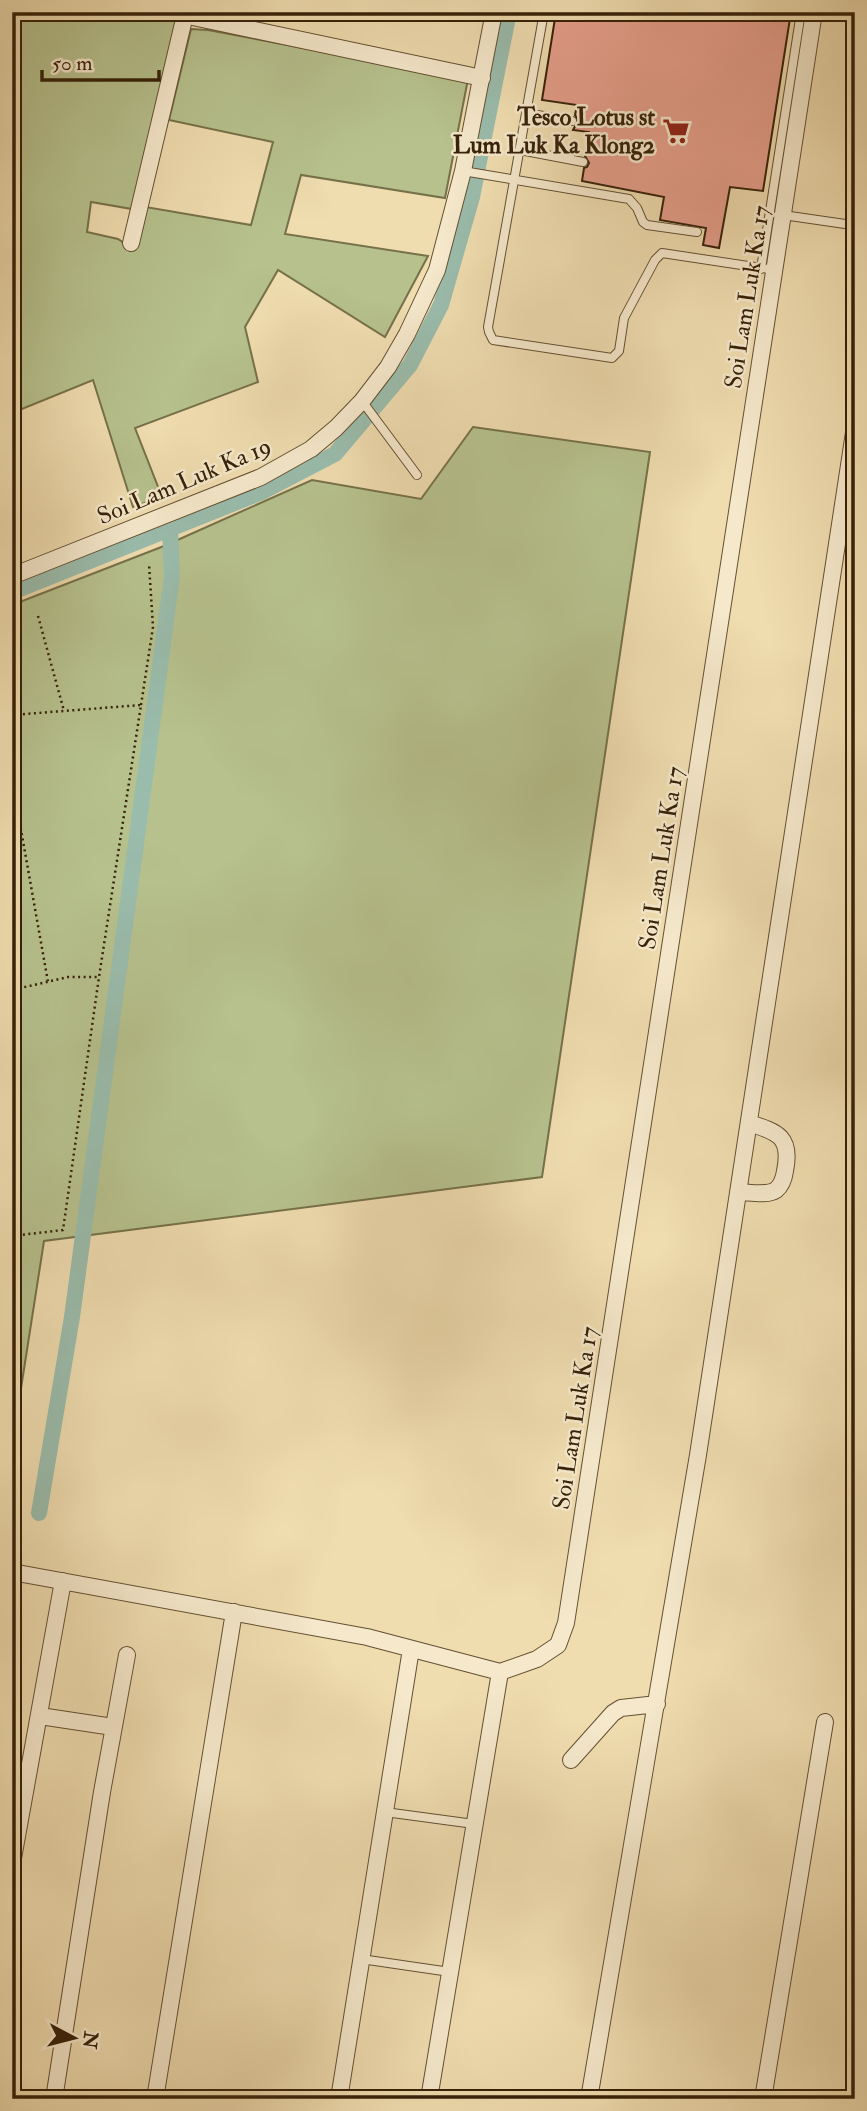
<svg xmlns="http://www.w3.org/2000/svg" width="867" height="2111" font-family="'IM FELL Double Pica',serif">
	<style>
		.green { fill: #b6c18d; stroke: #76714a; stroke-width: 2 }
		.lines { fill: none; stroke-linecap: round; stroke-linejoin: round }
		.canal { stroke: #9abcac; stroke-width: 16 }
		.building { fill: #e59e8b; stroke: #362108; stroke-width: 2 }
		.service-casing { stroke: #645032; stroke-width: 10 }
		.minor-casing { stroke: #645032; stroke-width: 18 }
		.path { stroke: #362108; stroke-width: 2.5; stroke-dasharray: 2 3.5; stroke-linecap: butt }
		.service { stroke: #f5e8cb; stroke-width: 8 }
		.minor { stroke: #f5e8cb; stroke-width: 16 }
		.labels { text-anchor: middle; stroke-width: 5; stroke-linejoin: round; paint-order: stroke }
		.poi-label { font-size: 24px; font-weight: bold; fill: #362108; stroke: #f5e8cb; text-anchor: end }
		.street-label { font-size: 24px; fill: #362108; stroke: #f5e8cb }
	</style>
	<rect width="100%" height="100%" fill="#efdcaf"/>
	<filter id="stains"><feTurbulence type="fractalNoise" baseFrequency=".00286" numOctaves="4"/><feColorMatrix values="0 0 0 0 .2 0 0 0 0 .09 0 0 0 0 .02 0 0 0 .5 -.17"/></filter>
	<radialGradient id="worn" r=".72"><stop offset=".6" stop-color="#630" stop-opacity="0"/><stop offset="1" stop-color="#630" stop-opacity=".3"/></radialGradient>
	<path class="green" d="M 12,12 L 133,12 L 177,21 L 132,209 L 91,202 L 87,232 L 118,239 L 127,245 L 146,207 L 251,225 L 273,142 L 169,120 L 191,29 L 208,30 L 468,79 L 445,198 L 301,175 L 285,234 L 428,256 L 385,337 L 278,270 L 245,327 L 258,382 L 135,428 L 162,497 L 133,507 L 93,380 L 12,413 Z
		M 473,427 L 650,452 L 542,1177 L 44,1241 L 12,1446 L 12,605 L 164,546 L 312,480 L 421,499 Z"/>
	<g class="lines">
		<path class="canal" d="M 12,592 L 262,492 L 335,454 L 410,365 L 441,305 L 472,197 L 509,12
			M 39,1513 L 72,1317 L 172,577 L 170,529"/>
	</g>
	<path class="building" d="M 556,12 L 791,12 L 763,191 L 730,187 L 719,248 L 703,245 L 706,228 L 660,220 L 664,197 L 582,181 L 584,168 L 587,167 L 589,163 L 585,156 L 589,132 L 573,130 L 578,121 L 575,115 L 577,105 L 542,100 Z"/>
	<g class="lines">
		<defs>
			<path id="service" d="M 544,12 L 488,327 L 489,332 L 493,340 L 612,358 L 619,351 L 624,318 L 655,260 L 662,253 L 775,270
				M 526,113 L 572,121
				M 520,150 L 583,162
				M 463,171 L 629,199 L 637,208 L 643,222 L 647,225 L 697,232
				M 783,215 L 852,225
				M 761,269 L 801,12
				M 362,401 L 417,475
				M 385,1812 L 474,1824
				M 361,1959 L 450,1972"/>
			<path id="minor" d="M 169,12 L 482,78
				M 131,243 L 185,15
				M 12,576 L 261,477 L 311,449 L 336,428 L 362,401 L 388,367 L 407,334 L 437,270 L 463,171 L 494,12
				M 738,1192 C 749,1192 767,1196 776,1190 C 782,1185 784,1178 785,1171 C 792,1137 778,1132 749,1123
				M 12,1572 L 367,1637 L 500,1672
				M 500,1672 L 537,1659 L 558,1645 L 566,1623 L 814,12
				M 40,1716 L 113,1727
				M 571,1760 L 613,1713 L 621,1708 L 657,1704
				M 12,1864 L 63,1581
				M 54,2099 L 102,1792 L 127,1655
				M 155,2099 L 234,1612
				M 339,2099 L 411,1649
				M 429,2099 L 500,1672
				M 589,2099 L 698,1455 L 855,426
				M 763,2099 L 825,1722"/>
		</defs>
		<use href="#service" class="service-casing"/>
		<use href="#minor" class="minor-casing"/>
		<path class="path" d="M 38,616 L 64,711
			M 141,705 L 153,627 L 149,564
			M 12,715 L 141,705 L 99,977 L 68,977 L 12,990
			M 12,779 L 48,982
			M 12,1236 L 63,1230 L 99,977"/>
		<use href="#service" class="service"/>
		<use href="#minor" class="minor"/>
	</g>
	<defs>
		<symbol id="supermarket-bare" viewBox="-9 -9 18 18"><path d="M-6-5.5h2.5l.6 2H6L4.5 2H-2.5L-4.4-4H-6ZM-1.5 3.2a1.3 1.3 0 1 0 .1 0ZM3 3.2a1.3 1.3 0 1 0 .1 0Z" fill="#8f2418" stroke="#f5e8cb" stroke-width="2.5" paint-order="stroke"/></symbol>
	</defs>
	<g fill-rule="evenodd">
		<use href="#supermarket-bare" x="657" y="112" width="38" height="38"/>
	</g>
	<g class="labels">
		<g class="poi-label">
			<text x="655" y="125">Tesco Lotus st<tspan x="655" dy="28">Lum Luk Ka Klong2</tspan></text>
		</g>
		<g class="street-label">
			<text transform="translate(747 297) rotate(-81)" y="8">Soi Lam Luk Ka 17</text>
			<text transform="translate(184 481) rotate(-23)" y="8">Soi Lam Luk Ka 19</text>
			<text transform="translate(661 858) rotate(-81)" y="8">Soi Lam Luk Ka 17</text>
			<text transform="translate(575 1418) rotate(-81)" y="8">Soi Lam Luk Ka 17</text>
		</g>
	</g>
	<rect width="867" height="2111" fill="none" stroke="#efdcaf" stroke-width="42"/>
	<rect x="14" y="14" width="839" height="2083" fill="none" stroke="#362108" stroke-width="3.5"/>
	<rect x="21" y="21" width="825" height="2069" fill="none" stroke="#362108" stroke-width="2"/>
	<g transform="translate(74 2038) rotate(97)" stroke="#f5e8cb" stroke-width="5" paint-order="stroke">
	<path d="M0-5L12 26L0 18L-12 26Z" fill="#362108"/>
	<text y="-10" font-size="19" font-weight="bold" text-anchor="middle" fill="#362108">N</text>
	</g>
	<path d="M42 70v10h117v-10" fill="none" stroke="#362108" stroke-width="3.5"/>
	<text x="52" y="70" font-size="21" fill="#362108" stroke="#f5e8cb" stroke-width="5" paint-order="stroke">50 m</text>
	<rect width="100%" height="100%" filter="url(#stains)"/>
	<rect width="100%" height="100%" fill="url(#worn)"/>
</svg>
